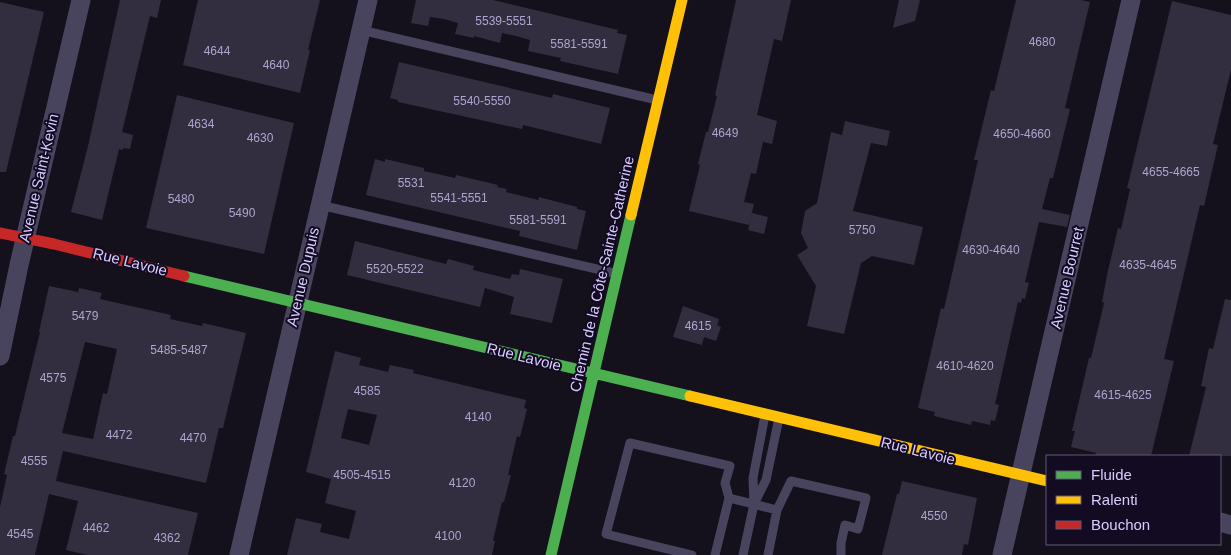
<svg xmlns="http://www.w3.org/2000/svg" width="1231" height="555" font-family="Helvetica,sans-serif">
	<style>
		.building { fill: #322e3f; fill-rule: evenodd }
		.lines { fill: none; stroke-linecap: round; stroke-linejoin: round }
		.lane { stroke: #49445e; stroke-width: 9 }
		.street { stroke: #49445e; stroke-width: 19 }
		.fast { stroke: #4caf50; stroke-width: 11 }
		.slow { stroke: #ffc107; stroke-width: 11 }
		.jam { stroke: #c62828; stroke-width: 11 }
		.labels { text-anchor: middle; stroke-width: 4; stroke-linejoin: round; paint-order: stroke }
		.number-label { font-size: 12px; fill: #aea4cf }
		.street-label { font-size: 15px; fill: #d8ccff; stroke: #120b21 }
	</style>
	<rect width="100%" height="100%" fill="#14101c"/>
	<path class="building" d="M 120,0 L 161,0 L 157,18 L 150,16 L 122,132 L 133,135 L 130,149 L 123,148 L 123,150 L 119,149 L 102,220 L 71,212 L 88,146 Z
		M 198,0 L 320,0 L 308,50 L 310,50 L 300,93 L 183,65 Z
		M 416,0 L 493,0 L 618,30 L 617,33 L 627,35 L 618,74 L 560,61 L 561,58 L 528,51 L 530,40 L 516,36 L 502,33 L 500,43 L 474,36 L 474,38 L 455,34 L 458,23 L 444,19 L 430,17 L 428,26 L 411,23 Z
		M 736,0 L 791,0 L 782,41 L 774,39 L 757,115 L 777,121 L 772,144 L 763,142 L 756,174 L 751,173 L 744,202 L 754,204 L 749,225 L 689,211 L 700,165 L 698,164 L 706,132 L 708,132 L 717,96 L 715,95 Z
		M 899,0 L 920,0 L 915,21 L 893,28 Z
		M 1016,0 L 1081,0 L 1090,2 L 1065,108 L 1070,109 L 1053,178 L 1050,178 L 1042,209 L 1070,215 L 1067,227 L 1039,222 L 1025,282 L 1029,283 L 1025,299 L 1022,298 L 1021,303 L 1018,302 L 1000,382 L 995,404 L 999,405 L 995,421 L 991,420 L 990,425 L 972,421 L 971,425 L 934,416 L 935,412 L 918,408 L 941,308 L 944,309 L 978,160 L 974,160 L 991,90 L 994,91 Z
		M 1172,1 L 1231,15 L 1231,70 L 1213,144 L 1218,145 L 1204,206 L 1200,205 L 1164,359 L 1174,361 L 1151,456 L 1095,456 L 1096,453 L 1071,447 L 1075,431 L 1072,431 L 1089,358 L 1091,358 L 1104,303 L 1102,302 L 1107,275 L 1118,228 L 1121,229 L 1130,189 L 1127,188 Z
		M 0,2 L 44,12 L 6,172 L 0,172 Z
		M 399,62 L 552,98 L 553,94 L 610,108 L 601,144 L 523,125 L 522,129 L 398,102 L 398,100 L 390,98 Z
		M 177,95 L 294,123 L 264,254 L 146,228 Z
		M 845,121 L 890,131 L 887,146 L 871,143 L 853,211 L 923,227 L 914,265 L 872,256 L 861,263 L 844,334 L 807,326 L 816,286 L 797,255 L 808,248 L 801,233 L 805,211 L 817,203 L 831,132 L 842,135 Z
		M 375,159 L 385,162 L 385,159 L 424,168 L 424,171 L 455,178 L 456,175 L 498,185 L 497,187 L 507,189 L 506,192 L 538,200 L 539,197 L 577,207 L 577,209 L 586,211 L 577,250 L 519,236 L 520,231 L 366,195 Z
		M 752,213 L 768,217 L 764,234 L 748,230 Z
		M 355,241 L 446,264 L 448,259 L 474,266 L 473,270 L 510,279 L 512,274 L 519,275 L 520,269 L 563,279 L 552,323 L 510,314 L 514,297 L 485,288 L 480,307 L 347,275 Z
		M 49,286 L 78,292 L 79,288 L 102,293 L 100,299 L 171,315 L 170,319 L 202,326 L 203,323 L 246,333 L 223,428 L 219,428 L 206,483 L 63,451 L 56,481 L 198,513 L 188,555 L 87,555 L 66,550 L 78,501 L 49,494 L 35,555 L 0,555 L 0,507 L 7,475 L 4,474 L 13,436 L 15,436 L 18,423 L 40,332 L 39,332 ZM 85,342 L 117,349 L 107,394 L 103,393 L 93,439 L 62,433 Z
		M 1225,299 L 1231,300 L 1231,456 L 1189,456 L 1206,387 L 1201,386 L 1209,348 L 1213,349 Z
		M 683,306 L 719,319 L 717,325 L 721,327 L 716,341 L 704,337 L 702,345 L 673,337 Z
		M 335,351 L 361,358 L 359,365 L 388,372 L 390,365 L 414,370 L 413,373 L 526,400 L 524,408 L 527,409 L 520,437 L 517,436 L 508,475 L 511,475 L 504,502 L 502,502 L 493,541 L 495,541 L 492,555 L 287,555 L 296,518 L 322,524 L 320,532 L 349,539 L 356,511 L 325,503 L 331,479 L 306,472 ZM 348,409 L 377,415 L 369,445 L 341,438 Z
		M 902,481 L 977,498 L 968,545 L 964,544 L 962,555 L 882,555 L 897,494 L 899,494 Z"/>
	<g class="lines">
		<path class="lane" d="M 361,30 L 657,100
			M 320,205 L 614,273
			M 765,415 L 753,478 L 754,504 L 766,480 L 779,418
			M 729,498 L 777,510
			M 692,555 L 606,534 L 630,443 L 730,466 L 725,483 L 729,498 L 715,555
			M 743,555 L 754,504
			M 768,555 L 777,510 L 791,481 L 866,498 L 858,529 L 845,525 L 841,543 L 841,555"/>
		<path class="street" d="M 0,356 L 19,265 L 81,0
			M 1220,522 L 1231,525
			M 239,555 L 368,0
			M 1002,555 L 1131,0"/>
		<path class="fast" d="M 184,276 L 690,396
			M 551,555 L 631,215"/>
		<path class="slow" d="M 631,215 L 682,0
			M 690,396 L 1047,481"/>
		<path class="jam" d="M 0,233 L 54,244 L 184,276"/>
	</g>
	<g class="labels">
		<g class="number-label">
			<text x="504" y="25">5539-5551</text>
			<text x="1042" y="46">4680</text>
			<text x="579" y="48">5581-5591</text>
			<text x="217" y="55">4644</text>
			<text x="276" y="69">4640</text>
			<text x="482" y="105">5540-5550</text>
			<text x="201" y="128">4634</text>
			<text x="725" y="137">4649</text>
			<text x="1022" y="138">4650-4660</text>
			<text x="260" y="142">4630</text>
			<text x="1171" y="176">4655-4665</text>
			<text x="411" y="187">5531</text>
			<text x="459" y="202">5541-5551</text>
			<text x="181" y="203">5480</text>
			<text x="242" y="217">5490</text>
			<text x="538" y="224">5581-5591</text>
			<text x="862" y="234">5750</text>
			<text x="991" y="254">4630-4640</text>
			<text x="1148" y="269">4635-4645</text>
			<text x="395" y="273">5520-5522</text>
			<text x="85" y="320">5479</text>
			<text x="698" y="330">4615</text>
			<text x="179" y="354">5485-5487</text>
			<text x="965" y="370">4610-4620</text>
			<text x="53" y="382">4575</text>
			<text x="367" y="395">4585</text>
			<text x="1123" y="399">4615-4625</text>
			<text x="478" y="421">4140</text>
			<text x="119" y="439">4472</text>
			<text x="193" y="442">4470</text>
			<text x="34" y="465">4555</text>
			<text x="362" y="479">4505-4515</text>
			<text x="462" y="487">4120</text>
			<text x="934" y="520">4550</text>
			<text x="96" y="532">4462</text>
			<text x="20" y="538">4545</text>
			<text x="448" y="540">4100</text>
			<text x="167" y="542">4362</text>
		</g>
		<g class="street-label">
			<text transform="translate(39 178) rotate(-77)" y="5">Avenue Saint-Kevin</text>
			<text transform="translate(130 262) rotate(14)" y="5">Rue Lavoie</text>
			<text transform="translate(602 274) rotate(-77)" y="5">Chemin de la Côte-Sainte-Catherine</text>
			<text transform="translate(303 277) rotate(-77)" y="5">Avenue Dupuis</text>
			<text transform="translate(1067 278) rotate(-77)" y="5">Avenue Bourret</text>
			<text transform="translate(524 357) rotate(14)" y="5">Rue Lavoie</text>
			<text transform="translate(918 451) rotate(14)" y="5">Rue Lavoie</text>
		</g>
	</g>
	<rect x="1046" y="455" width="175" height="90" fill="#120b21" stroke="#61587a"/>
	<rect x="1056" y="471" width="25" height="8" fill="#4caf50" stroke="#61587a"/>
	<text x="1091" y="480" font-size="15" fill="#d8ccff">Fluide</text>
	<rect x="1056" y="496" width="25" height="8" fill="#ffc107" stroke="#61587a"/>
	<text x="1091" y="505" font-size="15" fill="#d8ccff">Ralenti</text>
	<rect x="1056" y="521" width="25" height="8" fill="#c62828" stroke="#61587a"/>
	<text x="1091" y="530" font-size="15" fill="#d8ccff">Bouchon</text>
</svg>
